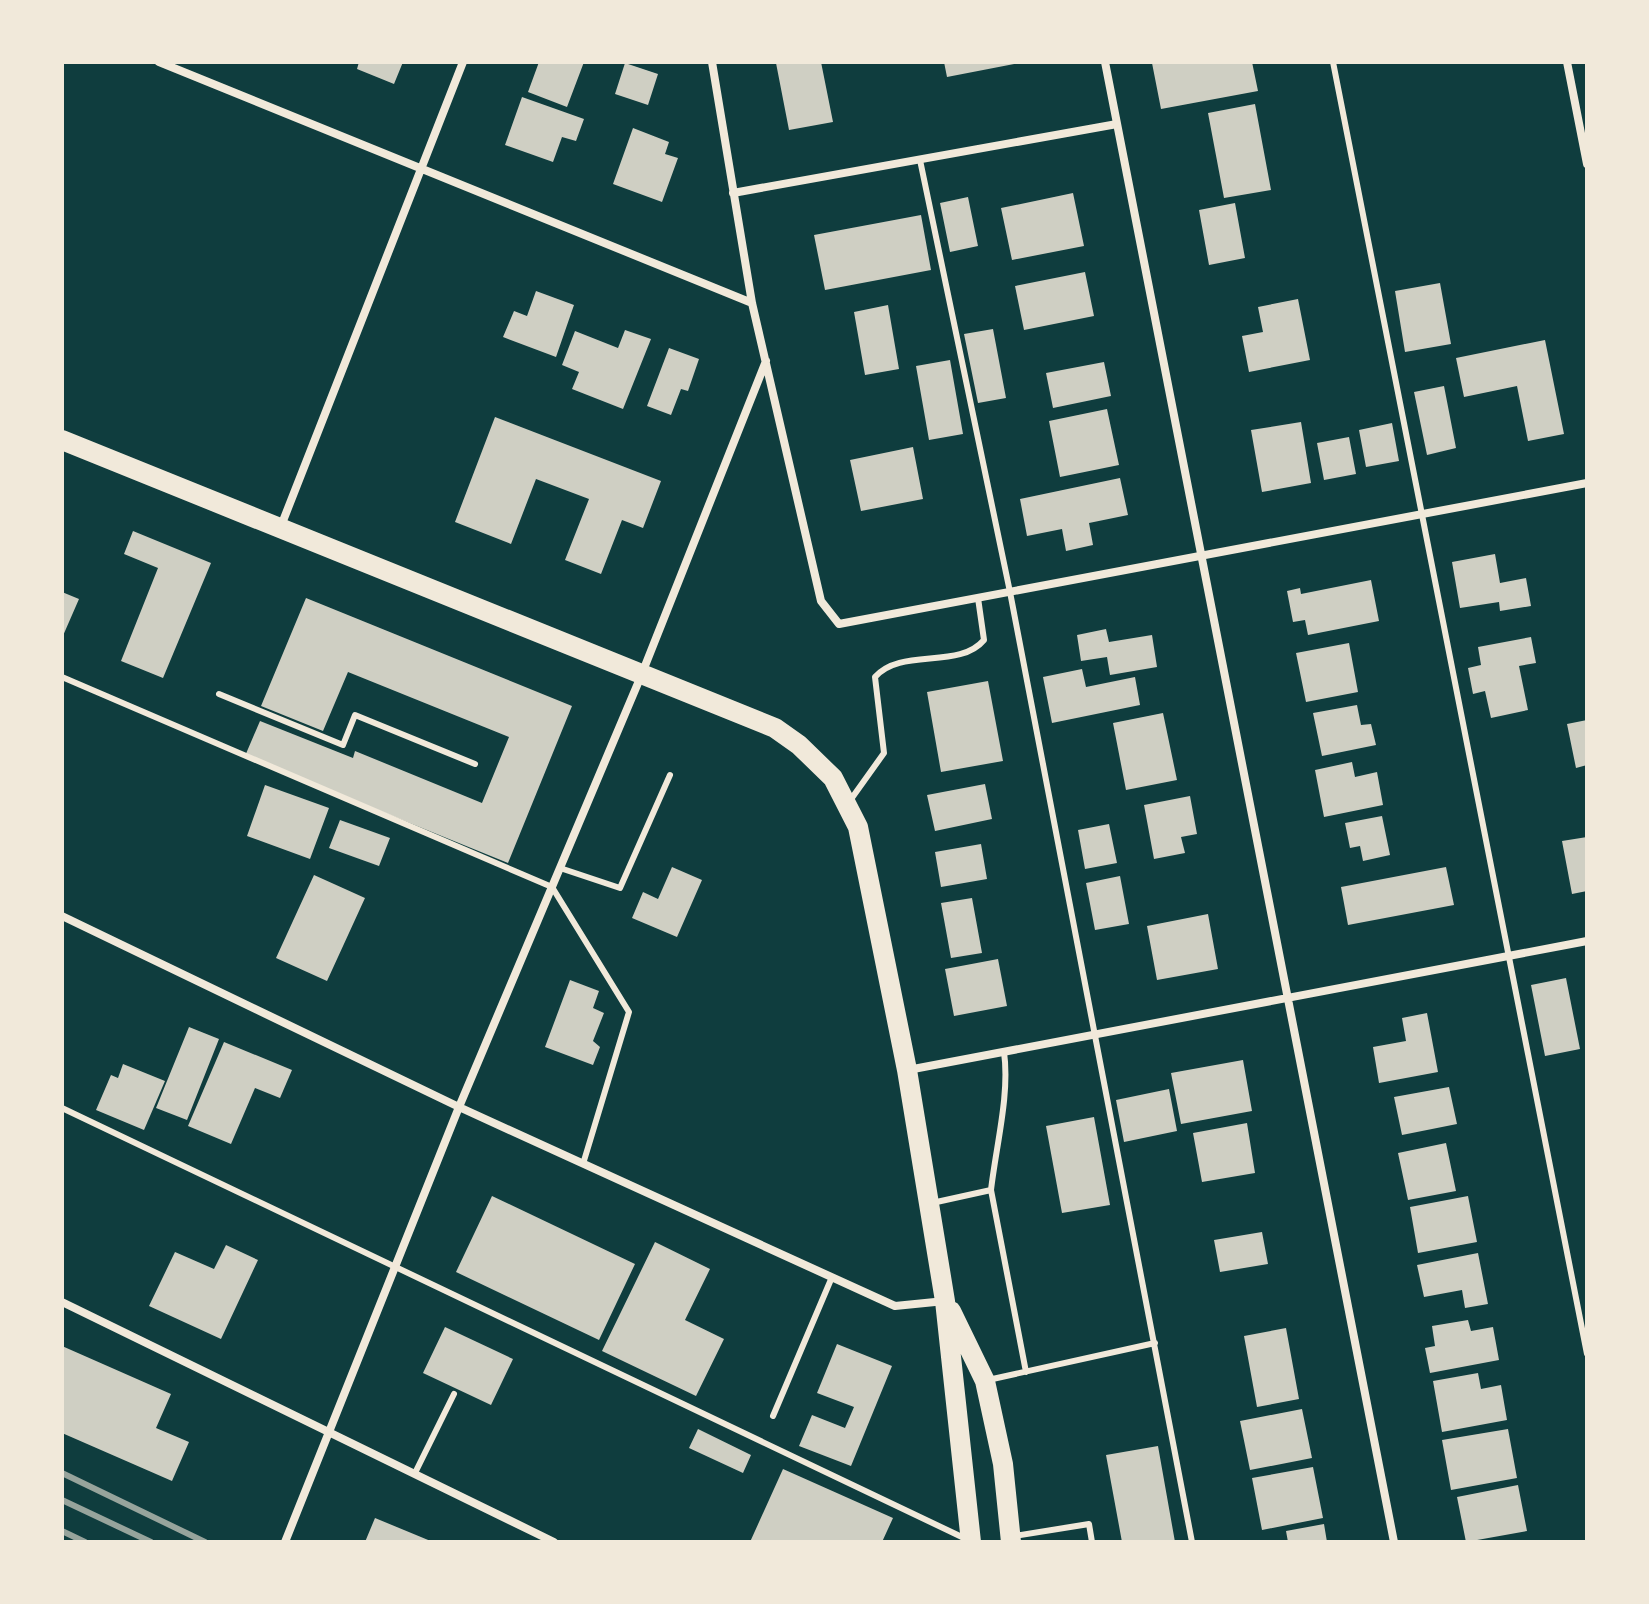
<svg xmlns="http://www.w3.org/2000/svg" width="1649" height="1604" font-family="'Noto Serif',serif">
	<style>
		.building { fill: #cfcfc3 }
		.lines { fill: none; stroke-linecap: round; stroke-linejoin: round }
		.service { stroke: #f1e9da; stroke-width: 6 }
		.minor { stroke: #f1e9da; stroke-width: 8 }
		.primary { stroke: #f1e9da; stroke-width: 20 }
		.rail { stroke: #97a49c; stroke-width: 6 }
	</style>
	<rect width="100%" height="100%" fill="#0f3d3e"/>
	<path class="building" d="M 359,62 L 403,62 L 394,84 L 357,69 Z
		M 539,62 L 584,62 L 567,107 L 528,92 Z
		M 821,62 L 833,122 L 789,130 L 776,63 Z
		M 944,62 L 1019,62 L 1019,63 L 947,77 Z
		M 1159,62 L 1252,62 L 1258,91 L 1161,109 L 1152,63 Z
		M 625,63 L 658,74 L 648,105 L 615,94 Z
		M 522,97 L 584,119 L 576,141 L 562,137 L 553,162 L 505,145 Z
		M 1255,104 L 1271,190 L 1224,198 L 1208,113 Z
		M 633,128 L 669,142 L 665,154 L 678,158 L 662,202 L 613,184 Z
		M 1073,193 L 1084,246 L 1012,260 L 1001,208 Z
		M 968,197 L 978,246 L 950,252 L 940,203 Z
		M 1235,203 L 1245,258 L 1209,265 L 1199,210 Z
		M 921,215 L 931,270 L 825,290 L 814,235 Z
		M 1085,272 L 1094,316 L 1024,330 L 1015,286 Z
		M 1440,283 L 1451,344 L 1405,352 L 1395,291 Z
		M 536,291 L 574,305 L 556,357 L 503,337 L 514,311 L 527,316 Z
		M 1298,299 L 1310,360 L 1249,372 L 1242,336 L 1263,332 L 1258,307 Z
		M 888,305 L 899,369 L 865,375 L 854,312 Z
		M 993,329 L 1006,398 L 978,403 L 964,334 Z
		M 625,330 L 651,339 L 623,409 L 572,389 L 579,372 L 562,365 L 575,331 L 618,348 Z
		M 1545,340 L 1564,434 L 1528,441 L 1517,386 L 1464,397 L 1456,358 Z
		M 669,348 L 699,359 L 688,391 L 681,389 L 671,415 L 647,406 Z
		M 950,360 L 963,434 L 929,440 L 916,366 Z
		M 1104,362 L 1111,396 L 1053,408 L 1046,373 Z
		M 1444,386 L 1456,448 L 1427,455 L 1414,392 Z
		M 1107,409 L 1119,465 L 1060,477 L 1049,421 Z
		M 495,417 L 661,481 L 643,528 L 622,520 L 601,574 L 565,560 L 589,499 L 536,479 L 511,544 L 455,522 Z
		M 1301,422 L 1311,483 L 1262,492 L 1251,430 Z
		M 1392,423 L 1399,461 L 1366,467 L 1359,430 Z
		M 1349,437 L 1356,474 L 1324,480 L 1317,443 Z
		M 913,447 L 923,499 L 861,511 L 850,460 Z
		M 1120,478 L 1128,515 L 1089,523 L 1093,545 L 1066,551 L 1062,529 L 1027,536 L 1020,499 Z
		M 133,531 L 211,563 L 163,678 L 121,661 L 158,568 L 124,554 Z
		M 1495,554 L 1500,583 L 1526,578 L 1531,606 L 1500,611 L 1499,602 L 1460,608 L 1452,562 Z
		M 1371,580 L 1379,621 L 1308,635 L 1305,620 L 1293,622 L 1287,591 L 1300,588 L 1301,594 Z
		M 62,592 L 79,599 L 62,638 Z
		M 306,598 L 572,706 L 508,863 L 245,756 L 260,721 L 353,758 L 355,751 L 482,803 L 509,737 L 348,672 L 323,731 L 261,706 Z
		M 1106,629 L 1109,642 L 1152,635 L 1157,667 L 1110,675 L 1107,657 L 1081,661 L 1077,635 Z
		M 1531,637 L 1536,663 L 1519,666 L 1528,710 L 1491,718 L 1485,691 L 1473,694 L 1468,668 L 1481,665 L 1478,647 Z
		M 1349,643 L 1358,692 L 1306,702 L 1296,653 Z
		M 1082,669 L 1086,687 L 1135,677 L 1140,705 L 1052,723 L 1043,677 Z
		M 988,681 L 1003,761 L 941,772 L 927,692 Z
		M 1357,705 L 1361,725 L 1371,724 L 1376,745 L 1322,756 L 1313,713 Z
		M 1163,713 L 1177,780 L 1126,790 L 1113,723 Z
		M 1587,720 L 1587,765 L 1576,768 L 1567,724 Z
		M 1352,762 L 1355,777 L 1377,772 L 1383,805 L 1324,817 L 1315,770 Z
		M 985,784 L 992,819 L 935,831 L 927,795 Z
		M 265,785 L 329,808 L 310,859 L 247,836 Z
		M 1190,796 L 1197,834 L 1181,837 L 1185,853 L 1154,859 L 1144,805 Z
		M 1382,816 L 1390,855 L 1363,861 L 1360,846 L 1350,848 L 1345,823 Z
		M 340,820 L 390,838 L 379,866 L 329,848 Z
		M 1109,824 L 1117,863 L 1085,869 L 1078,830 Z
		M 1587,837 L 1587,891 L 1572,894 L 1562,841 Z
		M 981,844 L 987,879 L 941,887 L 935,852 Z
		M 672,867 L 702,880 L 677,937 L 632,918 L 643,892 L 658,899 Z
		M 1446,867 L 1454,905 L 1348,925 L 1341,887 Z
		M 314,875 L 365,898 L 327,981 L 276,958 Z
		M 1120,876 L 1129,924 L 1095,930 L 1086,883 Z
		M 972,898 L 982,953 L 951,958 L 941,903 Z
		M 1208,914 L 1218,969 L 1157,980 L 1147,926 Z
		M 998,959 L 1007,1006 L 954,1016 L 945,969 Z
		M 1566,978 L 1580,1049 L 1545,1056 L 1531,985 Z
		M 570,980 L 599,991 L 593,1008 L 604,1013 L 593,1041 L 600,1047 L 593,1065 L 545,1047 Z
		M 1427,1013 L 1438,1072 L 1379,1083 L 1373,1047 L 1406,1041 L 1402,1018 Z
		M 189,1027 L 219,1039 L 187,1120 L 156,1108 Z
		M 224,1042 L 292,1070 L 280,1098 L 255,1088 L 231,1144 L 188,1126 Z
		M 1243,1060 L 1252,1111 L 1181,1124 L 1171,1073 Z
		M 123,1064 L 165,1081 L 144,1130 L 96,1110 L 111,1075 L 118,1078 Z
		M 1449,1087 L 1457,1124 L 1402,1135 L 1394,1097 Z
		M 1169,1089 L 1177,1131 L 1124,1142 L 1116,1100 Z
		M 1094,1117 L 1110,1205 L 1062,1213 L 1046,1126 Z
		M 1247,1123 L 1255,1173 L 1202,1182 L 1193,1133 Z
		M 1446,1143 L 1456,1191 L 1408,1200 L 1398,1153 Z
		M 492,1196 L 635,1264 L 599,1340 L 456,1272 Z
		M 1468,1196 L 1477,1242 L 1418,1253 L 1410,1207 Z
		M 1262,1232 L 1268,1264 L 1220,1272 L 1214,1240 Z
		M 655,1242 L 710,1269 L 685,1320 L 724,1339 L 696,1396 L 602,1351 Z
		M 226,1245 L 258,1260 L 221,1339 L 149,1306 L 175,1252 L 214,1269 Z
		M 1478,1253 L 1488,1304 L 1465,1308 L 1462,1290 L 1424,1297 L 1417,1265 Z
		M 1468,1320 L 1471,1331 L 1493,1327 L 1499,1360 L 1430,1373 L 1425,1348 L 1435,1346 L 1432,1326 Z
		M 445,1327 L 513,1359 L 491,1405 L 423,1373 Z
		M 1286,1328 L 1299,1399 L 1257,1407 L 1244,1336 Z
		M 837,1344 L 892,1366 L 851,1466 L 799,1446 L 812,1415 L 845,1428 L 854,1407 L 817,1393 Z
		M 62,1346 L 171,1394 L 156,1428 L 189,1442 L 172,1481 L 62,1433 Z
		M 1478,1373 L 1481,1389 L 1501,1385 L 1507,1420 L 1442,1432 L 1433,1381 Z
		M 1302,1409 L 1312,1458 L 1250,1470 L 1240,1421 Z
		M 698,1429 L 751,1455 L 743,1473 L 689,1448 Z
		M 1508,1429 L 1517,1478 L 1451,1490 L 1442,1440 Z
		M 1158,1446 L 1175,1542 L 1122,1542 L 1106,1455 Z
		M 1313,1467 L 1323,1518 L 1262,1530 L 1252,1478 Z
		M 783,1469 L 893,1518 L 882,1542 L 750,1542 Z
		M 1518,1485 L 1527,1531 L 1466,1542 L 1457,1497 Z
		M 375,1518 L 433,1542 L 365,1542 Z
		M 1324,1524 L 1327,1542 L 1288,1542 L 1286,1531 Z"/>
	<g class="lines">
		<path class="service" d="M 1333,62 L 1587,1354
			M 920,160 L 1010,592 L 1192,1542
			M 62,677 L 552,887 L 629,1012 L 583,1164
			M 219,694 L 343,745 L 355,715 L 475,764
			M 849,802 L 884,753 L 875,677 C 901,647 959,670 984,640 L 978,598
			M 560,868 L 620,888 L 670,775
			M 62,1108 L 964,1538
			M 991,1190 L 1026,1372
			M 932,1203 L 991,1190 C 996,1146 1010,1094 1004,1052
			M 988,1380 L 1155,1343
			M 773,1416 L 832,1277
			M 415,1473 L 454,1394
			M 1014,1536 L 1089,1524 L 1092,1542"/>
		<path class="minor" d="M 159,62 L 752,303
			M 712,62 L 752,303 L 821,601 L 839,624 L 1587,483
			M 1105,62 L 1394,1542
			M 1567,62 L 1587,164
			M 733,193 L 1117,124
			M 281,526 L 463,62
			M 62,916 L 459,1107 L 895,1306 L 945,1301
			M 908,1070 L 1587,941
			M 62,1302 L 554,1542
			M 285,1542 L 459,1107 L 641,676 L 766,361"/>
		<path class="primary" d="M 62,440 L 775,728 L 799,745 L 833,778 L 858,827 L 907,1070 L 945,1301 L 971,1542
			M 951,1311 L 985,1381 L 1003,1464 L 1011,1542"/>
		<path class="rail" d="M 62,1473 L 205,1542
			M 62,1500 L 151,1542
			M 62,1531 L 85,1542"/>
	</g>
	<rect width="1649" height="1604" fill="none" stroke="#f1e9da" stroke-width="128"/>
</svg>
